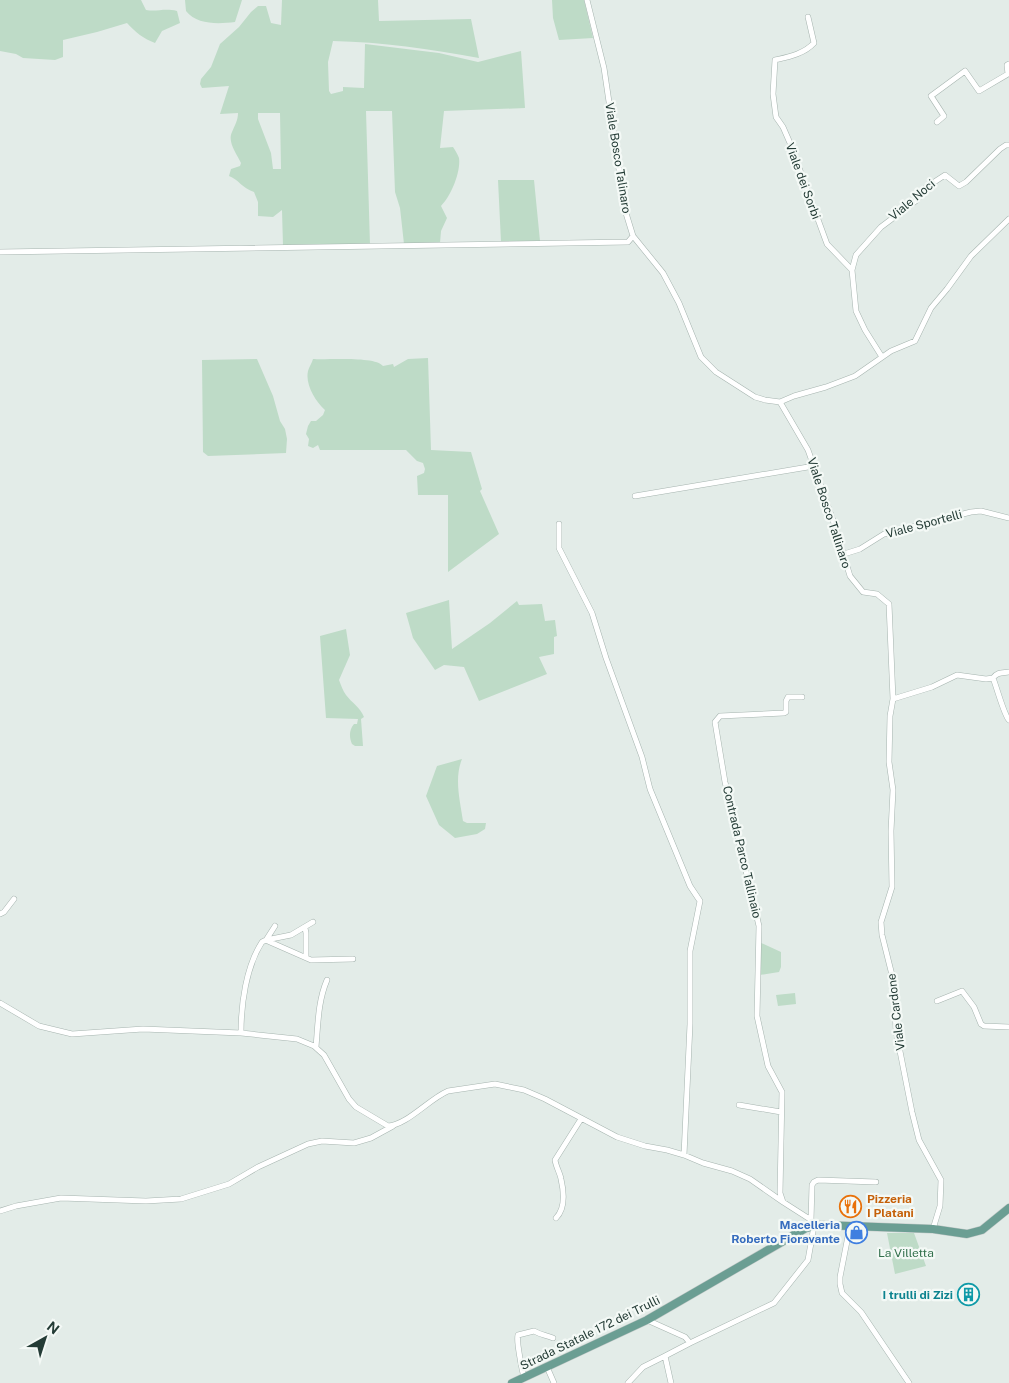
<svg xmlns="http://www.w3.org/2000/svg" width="1009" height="1383" font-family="'Public Sans',sans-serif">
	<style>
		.green { fill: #bedbc7; fill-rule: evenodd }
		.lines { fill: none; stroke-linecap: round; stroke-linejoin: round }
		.minor-casing { stroke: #a6b4af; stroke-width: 6 }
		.primary-casing { stroke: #c2c8c7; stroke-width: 9 }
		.minor { stroke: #fff; stroke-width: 5 }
		.primary { stroke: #6b9e93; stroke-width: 8 }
		.labels { text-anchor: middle; stroke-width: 4.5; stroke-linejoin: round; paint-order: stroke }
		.street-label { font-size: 12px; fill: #243c36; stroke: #f4f9f6 }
		.food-label { font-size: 12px; font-weight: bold; fill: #c56008; stroke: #f4f9f6; text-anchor: start }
		.shop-label { font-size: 12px; font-weight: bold; fill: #366cbe; stroke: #f4f9f6; text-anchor: end }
		.park-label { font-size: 12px; fill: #32704c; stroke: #f4f9f6 }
		.culture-label { font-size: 12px; font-weight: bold; fill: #0d838f; stroke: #f4f9f6; text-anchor: end }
	</style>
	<rect width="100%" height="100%" fill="#e3ece8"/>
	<path class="green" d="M 0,0 L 141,0 L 146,10 C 157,12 164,8 177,11 L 180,23 L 162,31 L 155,43 C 144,39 135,32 127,23 L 97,32 L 63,40 L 63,57 L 55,60 L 23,58 L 16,54 L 0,51 Z
		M 185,0 L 242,0 L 235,22 C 218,24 197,25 186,11 Z
		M 282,0 L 378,0 L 379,21 L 471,19 L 479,58 C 430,49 382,42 333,41 L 328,62 L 329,91 L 331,94 L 343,91 L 343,87 L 364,88 L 365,44 L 439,53 L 478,62 L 521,51 L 525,108 L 444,111 L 440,148 L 453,147 C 455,150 458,155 459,158 C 461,172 451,196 441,206 L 447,218 L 441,231 L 440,243 L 404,244 L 400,208 L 395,192 L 392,111 L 366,111 L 370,245 L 283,246 L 282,210 L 273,217 L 258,216 L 258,202 L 254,192 C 242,188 238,179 229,176 L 231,169 L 240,166 L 241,163 C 237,154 227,142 232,132 C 235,125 238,120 238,113 L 220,114 L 229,86 L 202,88 L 200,84 L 201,79 L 211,67 L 220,44 L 239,27 L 251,12 L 258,6 L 266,6 L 271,23 L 281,25 ZM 258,113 L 280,113 L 281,169 L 273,169 L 271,153 L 258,119 Z
		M 552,0 L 584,0 L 593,38 L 559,40 L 553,18 Z
		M 498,180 L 534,180 L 540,241 L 501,242 Z
		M 428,358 L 431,450 L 471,452 L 482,489 L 480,491 L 499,534 L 448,572 L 448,495 L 418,495 L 417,476 L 424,473 L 425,469 L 423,463 L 417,461 L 406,450 L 320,450 L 318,445 L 313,448 L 308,446 L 309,439 L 306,434 L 308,426 L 311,421 L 316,421 L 323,415 L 325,410 C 315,401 305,384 308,371 C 309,367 312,363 313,359 C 328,360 375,356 383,366 L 393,364 L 394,367 L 408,359 Z
		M 257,359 L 273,396 L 280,421 L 285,429 L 287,439 L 286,453 L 208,456 L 203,452 L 202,360 Z
		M 449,600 L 452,649 L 490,623 L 517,601 L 519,605 L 542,604 L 545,621 L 555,620 L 557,636 L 554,637 L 554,654 L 539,657 L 547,674 L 479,701 L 464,667 L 444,665 L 435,670 L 413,638 L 406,613 Z
		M 346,629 L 350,655 L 339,680 C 341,685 343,691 346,695 C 352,703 360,707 364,717 L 361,719 L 363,746 L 355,746 L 352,744 C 349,737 349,730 354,724 L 357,724 L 358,719 L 326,718 L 320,636 Z
		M 462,759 C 454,778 460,801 463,821 L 467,823 L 486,823 L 485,829 L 477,834 L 455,838 L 439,825 L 426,796 L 437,766 Z
		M 759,942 L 781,952 L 781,967 L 779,972 L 760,975 Z
		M 795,993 L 796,1004 L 778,1006 L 776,995 Z
		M 887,1233 L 914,1233 L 926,1266 L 895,1274 Z"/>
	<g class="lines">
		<defs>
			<path id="minor" d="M 587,0 L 604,68 L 625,210 L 633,236 L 663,273 L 679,303 L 701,357 L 716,372 L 755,397 L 765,400 L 780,402
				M 808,17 L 814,43 C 804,54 788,57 775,60 L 773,94 L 776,117 L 783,127 L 790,143 L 827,244 L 852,270 L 856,311 L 865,330 L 882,357
				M 937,122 L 944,116 L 931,96 L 965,71 L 979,91 L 1008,74 L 1007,65 L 1009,64
				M 0,252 L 628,242 L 633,236
				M 852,270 L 856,255 L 881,227 L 917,200 L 925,188 L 945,175 L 959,186 L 966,182 L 1000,149 L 1006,145 L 1009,145
				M 780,402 L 808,450 L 835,526 L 850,576 L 863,592 L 877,594 L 889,604 L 893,699 L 890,716 L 889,762 L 893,790 L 891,831 L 892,887 L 881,922 L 882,935 L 894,983 L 896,1031 L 912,1112 L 919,1140 L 941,1180 L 940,1206 L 933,1229
				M 780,402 L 794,396 L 826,387 L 855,376 L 891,351 L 915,341 L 931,308 L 947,289 L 971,256 L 1009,219
				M 635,496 L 814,466
				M 559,524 L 559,548 L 592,613 L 606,658 L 642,757 L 650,789 L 690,886 L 700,901 L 690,951 L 690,1024 L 684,1155
				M 844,554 L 860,549 L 884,534 L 971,512 L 981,511 L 1009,518
				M 993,678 C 997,688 1004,715 1009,720
				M 893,699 L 932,687 L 957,675 L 986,679 L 993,678 C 997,672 1002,673 1009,672
				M 0,914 L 4,912 L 14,899
				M 275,926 L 266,940 L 291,935 L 313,922
				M 305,928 L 306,933 L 306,957
				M 937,1001 L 962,991 L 974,1007 L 981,1024 L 984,1026 L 1009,1027
				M 0,1003 L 39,1026 L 72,1034 L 143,1029 L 241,1033 L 297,1039 L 314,1046 L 324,1055 L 349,1099 L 356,1107 L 388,1126 C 407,1125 429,1099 448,1091 L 495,1084 L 524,1090 L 545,1099 L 617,1137 L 645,1146 L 667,1150 L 684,1155 L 703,1163 L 732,1171 L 750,1179 L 783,1202 L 819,1225
				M 241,1033 C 241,1004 246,967 262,942 L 266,940 L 270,942 L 311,960 L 353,959
				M 316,1047 C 318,1024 318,1001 327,980
				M 739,1105 L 781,1112
				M 783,1202 L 780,1193 L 782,1092 L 768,1066 L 757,1016 L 759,926 L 725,782 L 715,722 L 720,716 L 784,713 L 786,712 L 786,701 L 788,697 L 802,697
				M 0,1211 L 16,1206 L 61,1198 L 146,1201 L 181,1199 L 229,1184 L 258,1167 L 308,1144 L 322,1141 L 354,1143 L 371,1138 L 393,1126
				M 556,1218 C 565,1209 564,1192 561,1179 C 560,1173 556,1167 555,1160 L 581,1119
				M 811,1220 L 812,1185 L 814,1182 L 818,1180 L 876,1182
				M 850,1226 L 840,1277 L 840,1284 L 842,1293 L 861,1312 L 909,1383
				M 647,1320 L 685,1337 L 690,1343 L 774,1303 L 808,1260 L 814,1226
				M 547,1367 L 554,1383
				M 524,1377 C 522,1370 516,1340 518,1335 L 534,1331 C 541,1335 546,1335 553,1338
				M 628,1383 L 643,1367 L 665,1356
				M 671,1383 L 665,1356 L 690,1343"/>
			<path id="primary" d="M 512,1383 L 647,1320 L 806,1228 L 819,1225 L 850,1226 L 933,1229 L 967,1234 L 982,1230 L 1009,1208"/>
		</defs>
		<use href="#minor" class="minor-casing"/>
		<use href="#primary" class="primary-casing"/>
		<use href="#minor" class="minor"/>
		<use href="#primary" class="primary"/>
	</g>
	<defs>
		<symbol id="restaurant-ring" viewBox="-11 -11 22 22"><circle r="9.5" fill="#f4f9f6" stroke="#e8710a" stroke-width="1.5"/><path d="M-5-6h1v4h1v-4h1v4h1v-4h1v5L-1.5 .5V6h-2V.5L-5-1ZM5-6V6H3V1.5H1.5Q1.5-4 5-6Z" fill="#e8710a"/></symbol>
		<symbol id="shop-ring" viewBox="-11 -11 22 22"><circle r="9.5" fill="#f4f9f6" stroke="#3f7fe0" stroke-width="1.5"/><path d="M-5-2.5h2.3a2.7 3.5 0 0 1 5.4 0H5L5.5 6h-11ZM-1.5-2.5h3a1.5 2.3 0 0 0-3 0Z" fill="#3f7fe0"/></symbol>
		<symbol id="building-ring" viewBox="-11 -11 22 22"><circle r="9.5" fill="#f4f9f6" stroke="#0f9aa8" stroke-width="1.5"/><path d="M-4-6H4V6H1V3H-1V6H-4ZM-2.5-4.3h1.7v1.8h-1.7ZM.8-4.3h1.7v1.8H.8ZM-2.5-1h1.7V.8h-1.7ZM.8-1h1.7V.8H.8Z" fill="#0f9aa8"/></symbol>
	</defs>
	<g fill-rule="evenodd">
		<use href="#restaurant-ring" x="838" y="1194" width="25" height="25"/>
		<use href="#shop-ring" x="844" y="1220" width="25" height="25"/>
		<use href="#building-ring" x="956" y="1282" width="25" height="25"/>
	</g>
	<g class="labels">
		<g class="street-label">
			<text transform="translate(618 158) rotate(81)" y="4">Viale Bosco Talinaro</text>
			<text transform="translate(803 181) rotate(70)" y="4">Viale dei Sorbi</text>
			<text transform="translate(912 200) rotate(-40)" y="4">Viale Noci</text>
			<text transform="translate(829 513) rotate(72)" y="4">Viale Bosco Tallinaro</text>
			<text transform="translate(924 524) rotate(-15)" y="4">Viale Sportelli</text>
			<text transform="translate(742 852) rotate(77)" y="4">Contrada Parco Tallinaio</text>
			<text transform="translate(896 1012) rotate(-97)" y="4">Viale Cardone</text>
			<text transform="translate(590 1333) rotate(-26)" y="4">Strada Statale 172 dei Trulli</text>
		</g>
		<g class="food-label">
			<text x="867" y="1203">Pizzeria<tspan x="867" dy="14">I Platani</tspan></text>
		</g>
		<g class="shop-label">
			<text x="840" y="1229">Macelleria<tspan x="840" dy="14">Roberto Fioravante</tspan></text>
		</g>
		<g class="park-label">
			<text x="906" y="1257">La Villetta</text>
		</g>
		<g class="culture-label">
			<text x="953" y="1299">I trulli di Zizi</text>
		</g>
	</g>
	<g transform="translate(45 1338) rotate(39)" stroke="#f4f9f6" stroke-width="4" paint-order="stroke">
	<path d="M0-4L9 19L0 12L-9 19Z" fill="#243c36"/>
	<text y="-8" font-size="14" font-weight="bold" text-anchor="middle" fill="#243c36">N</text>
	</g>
</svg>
